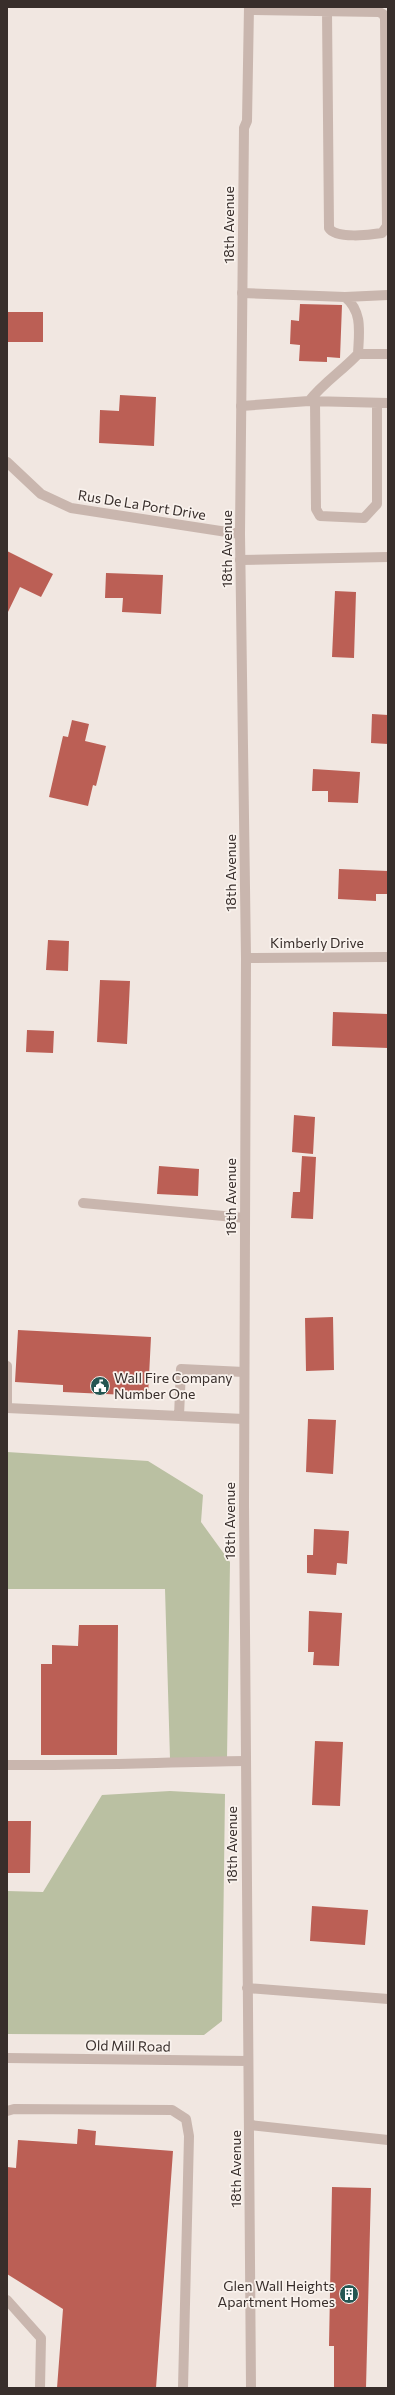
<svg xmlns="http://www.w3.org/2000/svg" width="395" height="2395" font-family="Commissioner,sans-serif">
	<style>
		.green { fill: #bac0a2 }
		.building { fill: #bb5f55 }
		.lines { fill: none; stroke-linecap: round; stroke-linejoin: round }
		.service { stroke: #c9b6ae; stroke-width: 10 }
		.minor { stroke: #c9b6ae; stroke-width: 10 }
		.tertiary { stroke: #c9b6ae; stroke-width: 10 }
		.labels { text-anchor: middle; stroke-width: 3.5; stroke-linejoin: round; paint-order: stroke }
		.street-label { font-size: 14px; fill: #382e2b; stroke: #f9f2ed }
		.poi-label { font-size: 14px; fill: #382e2b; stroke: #f9f2ed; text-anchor: start }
	</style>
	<rect width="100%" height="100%" fill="#f1e7e1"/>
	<path class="green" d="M 7,1452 L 148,1461 L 203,1495 L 201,1522 L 230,1562 L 227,1758 L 170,1759 L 165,1589 L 7,1589 Z
		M 170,1791 L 225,1794 L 222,2021 L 204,2035 L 7,2034 L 7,1891 L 43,1892 L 102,1795 Z"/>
	<path class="building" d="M 300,304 L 342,305 L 340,358 L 327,357 L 327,362 L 299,361 L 300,345 L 290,344 L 291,320 L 299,321 Z
		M 7,312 L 43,312 L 43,342 L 7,342 Z
		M 120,395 L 156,397 L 154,446 L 99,443 L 100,410 L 119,411 Z
		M 7,551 L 53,574 L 41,597 L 20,587 L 7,614 Z
		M 106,573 L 163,575 L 161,614 L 122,612 L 123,598 L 105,598 Z
		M 335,591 L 356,592 L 354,658 L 332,657 Z
		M 372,714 L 388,715 L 388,744 L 371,743 Z
		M 72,720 L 89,724 L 85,741 L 106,746 L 96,786 L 93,785 L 88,806 L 49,797 L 63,736 L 68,737 Z
		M 313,769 L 360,772 L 358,803 L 328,802 L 328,791 L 312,791 Z
		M 339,869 L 388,871 L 388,894 L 376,894 L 376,901 L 338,899 Z
		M 48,940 L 69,941 L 68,971 L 46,970 Z
		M 100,980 L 130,981 L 127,1044 L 97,1042 Z
		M 333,1012 L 388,1014 L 388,1048 L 332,1046 Z
		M 27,1030 L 54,1031 L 53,1053 L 26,1052 Z
		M 294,1115 L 315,1117 L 313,1154 L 292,1152 Z
		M 302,1156 L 316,1157 L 313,1219 L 291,1218 L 293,1192 L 300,1192 Z
		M 159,1166 L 199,1169 L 198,1196 L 157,1194 Z
		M 333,1317 L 334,1370 L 306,1371 L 305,1318 Z
		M 18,1330 L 151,1337 L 148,1396 L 63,1392 L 63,1385 L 15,1382 Z
		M 308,1419 L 336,1420 L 333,1474 L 306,1472 Z
		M 314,1529 L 349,1531 L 347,1564 L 337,1563 L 336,1575 L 307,1573 L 307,1555 L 313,1555 Z
		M 309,1611 L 342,1613 L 339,1666 L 313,1665 L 314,1652 L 308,1652 Z
		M 79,1625 L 118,1625 L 117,1755 L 41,1755 L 41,1664 L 52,1664 L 52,1645 L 78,1646 Z
		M 315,1741 L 343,1742 L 340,1806 L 312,1805 Z
		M 7,1821 L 31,1821 L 30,1873 L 7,1873 Z
		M 312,1906 L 368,1910 L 365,1945 L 310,1941 Z
		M 78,2129 L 96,2131 L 95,2145 L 173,2151 L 156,2388 L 57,2388 L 63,2309 L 7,2274 L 7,2167 L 16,2168 L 18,2140 L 77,2144 Z
		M 332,2187 L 371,2188 L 366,2388 L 334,2388 L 334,2346 L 329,2346 Z"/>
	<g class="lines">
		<path class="service" d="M 249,10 L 379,12 L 383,14 L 385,18 L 387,226 L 382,233 C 370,235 336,239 329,228 L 327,11 L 327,7
			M 242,293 L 345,297 L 388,295
			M 345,297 C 363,312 359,332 358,354
			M 309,401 C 323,383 342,371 358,354 L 388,354
			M 315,401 L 316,509 L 320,516 L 364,518 L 377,504 L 377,403
			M 241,406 L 309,401 L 388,403
			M 240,560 L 388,557
			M 83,1203 L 245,1218
			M 7,1366 L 7,1408
			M 7,1408 L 244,1419
			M 179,1416 L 181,1369 L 244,1372
			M 7,1765 C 87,1766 166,1762 245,1761
			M 7,2111 L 14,2109 L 172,2110 L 186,2119 L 189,2136 L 183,2388
			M 250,2125 L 388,2140
			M 7,2300 L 41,2338 L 40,2388"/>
		<path class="minor" d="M 7,462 L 41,494 L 71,508 L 240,534
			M 246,958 L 388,957"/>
		<path class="tertiary" d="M 249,7 L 247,121 L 244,128 L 240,534 L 246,958 L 244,1506 L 251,2388
			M 247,1988 L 388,1999
			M 7,2058 L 248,2061"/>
	</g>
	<defs>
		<symbol id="civic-disc" viewBox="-11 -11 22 22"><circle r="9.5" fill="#245652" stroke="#f9f2ed"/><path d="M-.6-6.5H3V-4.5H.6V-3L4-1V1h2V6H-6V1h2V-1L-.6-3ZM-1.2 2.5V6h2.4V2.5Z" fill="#fff"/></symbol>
		<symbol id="building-disc" viewBox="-11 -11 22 22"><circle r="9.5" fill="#245652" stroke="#f9f2ed"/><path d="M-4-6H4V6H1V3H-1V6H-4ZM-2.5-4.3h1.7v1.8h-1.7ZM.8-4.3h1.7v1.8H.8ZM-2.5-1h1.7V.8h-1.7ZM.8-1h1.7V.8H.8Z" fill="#fff"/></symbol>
	</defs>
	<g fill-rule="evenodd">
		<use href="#civic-disc" x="89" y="1375" width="22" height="22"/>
		<use href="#building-disc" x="338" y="2283" width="22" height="22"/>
	</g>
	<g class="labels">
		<g class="street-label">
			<text transform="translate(229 225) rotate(-90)" y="5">18th Avenue</text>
			<text transform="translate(142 505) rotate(9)" y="5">Rus De La Port Drive</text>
			<text transform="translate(227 549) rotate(-90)" y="5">18th Avenue</text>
			<text transform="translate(231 873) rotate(-90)" y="5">18th Avenue</text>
			<text x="317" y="948">Kimberly Drive</text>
			<text transform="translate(231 1197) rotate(-90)" y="5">18th Avenue</text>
			<text transform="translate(230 1521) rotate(-90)" y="5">18th Avenue</text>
			<text transform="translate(232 1845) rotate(-90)" y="5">18th Avenue</text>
			<text transform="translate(128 2046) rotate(1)" y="5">Old Mill Road</text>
			<text transform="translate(236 2169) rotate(-90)" y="5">18th Avenue</text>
		</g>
		<g class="poi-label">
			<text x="114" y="1383">Wall Fire Company<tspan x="114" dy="16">Number One</tspan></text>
			<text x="335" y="2291" text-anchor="end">Glen Wall Heights<tspan x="335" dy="16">Apartment Homes</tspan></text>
		</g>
	</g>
	<rect width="395" height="2395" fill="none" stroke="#382e2b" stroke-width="16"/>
</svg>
